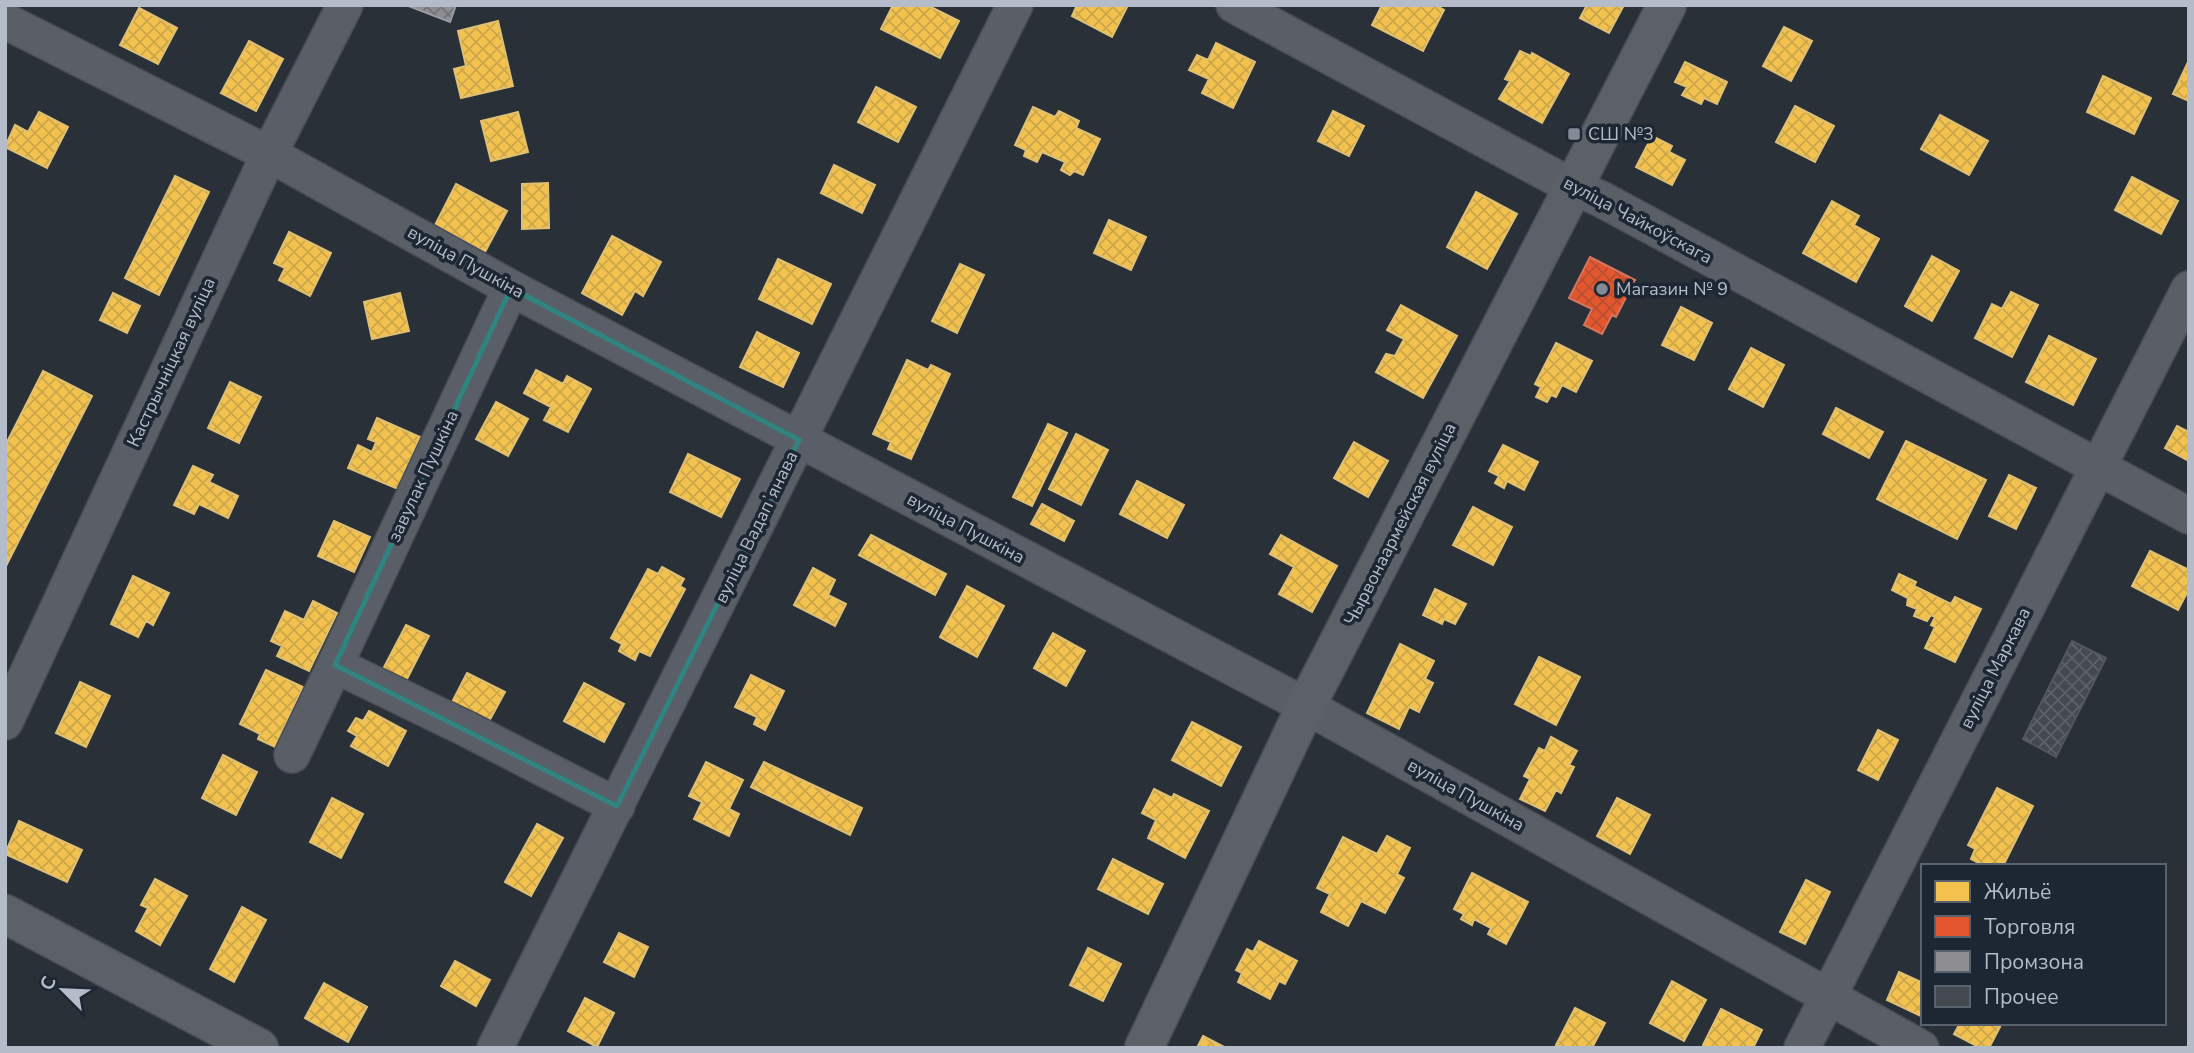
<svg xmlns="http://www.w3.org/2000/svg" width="2194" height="1053" font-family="'Nunito Sans',sans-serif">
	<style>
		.homes { fill: url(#homes-cross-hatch); stroke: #dfc073; stroke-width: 2 }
		.shops { fill: url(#shops-cross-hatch); stroke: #d6755c; stroke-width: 2 }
		.industry { fill: url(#industry-cross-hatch); stroke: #999ba2; stroke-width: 2 }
		.building { fill: url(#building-cross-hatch); stroke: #52575f; stroke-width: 2 }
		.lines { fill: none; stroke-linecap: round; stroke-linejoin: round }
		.minor-casing { stroke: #484c53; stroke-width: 38 }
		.major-casing { stroke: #484c55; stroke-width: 41 }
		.minor { stroke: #5a5e66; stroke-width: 35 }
		.major { stroke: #5c6168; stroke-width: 38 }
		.marked { fill: none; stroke: #308480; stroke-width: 5; stroke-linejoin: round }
		.poi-dot { fill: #848b96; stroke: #1d2633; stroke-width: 2.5 }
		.labels { text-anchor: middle; stroke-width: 7; stroke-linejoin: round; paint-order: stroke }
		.poi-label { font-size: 18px; fill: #b4bcc9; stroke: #1d2633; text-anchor: start }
		.street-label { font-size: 18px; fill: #b4bcc9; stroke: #1d2633 }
	</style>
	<defs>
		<pattern id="homes-cross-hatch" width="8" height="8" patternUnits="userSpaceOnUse" patternTransform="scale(1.75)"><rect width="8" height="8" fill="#f2c14e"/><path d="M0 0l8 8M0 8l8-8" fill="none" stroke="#cca64a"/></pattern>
		<pattern id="shops-cross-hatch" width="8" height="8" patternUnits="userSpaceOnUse" patternTransform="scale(1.75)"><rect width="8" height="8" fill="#e4572e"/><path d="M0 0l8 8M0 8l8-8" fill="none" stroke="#b84f32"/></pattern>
		<pattern id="industry-cross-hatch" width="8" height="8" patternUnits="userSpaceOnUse" patternTransform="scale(1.75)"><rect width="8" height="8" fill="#8d8d92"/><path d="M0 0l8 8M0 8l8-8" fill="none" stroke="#737478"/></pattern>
		<pattern id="building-cross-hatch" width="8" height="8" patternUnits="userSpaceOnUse" patternTransform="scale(1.75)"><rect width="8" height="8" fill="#444950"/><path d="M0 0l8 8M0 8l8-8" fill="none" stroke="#5d6168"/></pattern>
	</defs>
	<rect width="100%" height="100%" fill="#2a3038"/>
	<path class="homes" d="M 893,5 L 927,5 L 959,21 L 940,58 L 881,29 Z
		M 1077,5 L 1128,5 L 1112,37 L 1072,16 Z
		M 1382,5 L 1435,5 L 1444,10 L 1423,51 L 1372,25 Z
		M 1587,5 L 1624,5 L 1609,33 L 1580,18 Z
		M 139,8 L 177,28 L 158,64 L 120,45 Z
		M 498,21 L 513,86 L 461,98 L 454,69 L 466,66 L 458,31 Z
		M 1784,27 L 1812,41 L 1791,81 L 1763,66 Z
		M 249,41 L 283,59 L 256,111 L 221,93 Z
		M 1216,43 L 1255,62 L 1233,108 L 1202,93 L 1209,79 L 1189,70 L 1197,55 L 1208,60 Z
		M 1520,51 L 1531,56 L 1532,53 L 1569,74 L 1542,123 L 1499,99 L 1510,81 L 1505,79 Z
		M 1685,62 L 1727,82 L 1717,104 L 1704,98 L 1701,104 L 1682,95 L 1687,87 L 1675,82 Z
		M 2188,62 L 2189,62 L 2189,101 L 2173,94 Z
		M 2103,76 L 2151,98 L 2134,134 L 2087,112 Z
		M 876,87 L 916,107 L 898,142 L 858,122 Z
		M 1795,106 L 1834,126 L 1815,162 L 1776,142 Z
		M 1033,107 L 1055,117 L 1059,111 L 1079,121 L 1076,128 L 1100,139 L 1083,175 L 1074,171 L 1070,175 L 1061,170 L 1065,162 L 1042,152 L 1037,162 L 1024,156 L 1026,150 L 1015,145 Z
		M 1333,111 L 1364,126 L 1349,156 L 1318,141 Z
		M 39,112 L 68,127 L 47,168 L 5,147 L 15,125 L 28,132 Z
		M 518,112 L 528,152 L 491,161 L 481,121 Z
		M 1940,115 L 1988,141 L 1969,175 L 1921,149 Z
		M 1652,136 L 1672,146 L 1669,152 L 1685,160 L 1672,185 L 1636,167 Z
		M 834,165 L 875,185 L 862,213 L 821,193 Z
		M 175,176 L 209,192 L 159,295 L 125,278 Z
		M 2132,177 L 2178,201 L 2161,234 L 2115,210 Z
		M 548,183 L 549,228 L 522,229 L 522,184 Z
		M 456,184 L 507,211 L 485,252 L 435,225 Z
		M 1476,192 L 1517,214 L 1487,269 L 1447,247 Z
		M 1832,201 L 1859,216 L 1854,225 L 1879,239 L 1856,282 L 1803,253 Z
		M 1109,220 L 1146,237 L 1131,270 L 1094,253 Z
		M 289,232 L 331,253 L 310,296 L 279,280 L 285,268 L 274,263 Z
		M 612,236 L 661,262 L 643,296 L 635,291 L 622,315 L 582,293 Z
		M 1932,256 L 1959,271 L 1932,321 L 1905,306 Z
		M 778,259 L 831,284 L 812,324 L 759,299 Z
		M 960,264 L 984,275 L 957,333 L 932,321 Z
		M 2011,292 L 2038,305 L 2012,357 L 1975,338 L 1992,304 L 2002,309 Z
		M 113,293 L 140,306 L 127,333 L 100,320 Z
		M 400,293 L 409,331 L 372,339 L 364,302 Z
		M 1401,305 L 1457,336 L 1423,398 L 1376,372 L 1386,354 L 1395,356 L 1404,339 L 1387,330 Z
		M 1681,307 L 1712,323 L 1694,360 L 1662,345 Z
		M 757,332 L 799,353 L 783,387 L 740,367 Z
		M 2049,336 L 2096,359 L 2073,405 L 2026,382 Z
		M 1556,343 L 1592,361 L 1576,392 L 1562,385 L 1556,397 L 1551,395 L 1547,402 L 1536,397 L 1541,387 L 1535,384 Z
		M 1751,348 L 1784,365 L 1763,407 L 1729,389 Z
		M 907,360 L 928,370 L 931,365 L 950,374 L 911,459 L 888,449 L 891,442 L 873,434 Z
		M 536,370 L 563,384 L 567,376 L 591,389 L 568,432 L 544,420 L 551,407 L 524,393 Z
		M 43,371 L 92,396 L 5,568 L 5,446 Z
		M 230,382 L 261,397 L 239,443 L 208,428 Z
		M 496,402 L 528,419 L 508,456 L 476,439 Z
		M 1836,408 L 1883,432 L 1869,458 L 1823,434 Z
		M 377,418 L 420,437 L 398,489 L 348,468 L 358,445 L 372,452 L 376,442 L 368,439 Z
		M 1048,424 L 1067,433 L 1032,506 L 1013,497 Z
		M 2177,426 L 2189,432 L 2189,461 L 2165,448 Z
		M 1076,434 L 1108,450 L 1081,505 L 1049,489 Z
		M 1906,441 L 1986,480 L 1957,539 L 1877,499 Z
		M 1354,442 L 1388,461 L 1368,497 L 1334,478 Z
		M 1503,445 L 1538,462 L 1524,490 L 1507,481 L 1504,488 L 1495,483 L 1499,476 L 1489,471 Z
		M 688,454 L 740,479 L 721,517 L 670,492 Z
		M 193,466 L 213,475 L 209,482 L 238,496 L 228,518 L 199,504 L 194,514 L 174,505 Z
		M 2009,475 L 2036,488 L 2016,529 L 1989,516 Z
		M 1137,481 L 1184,505 L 1167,538 L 1120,514 Z
		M 1042,504 L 1074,521 L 1064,541 L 1031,524 Z
		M 1473,507 L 1512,527 L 1493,565 L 1453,545 Z
		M 334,521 L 370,537 L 354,572 L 318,556 Z
		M 871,535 L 946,574 L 935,595 L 859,555 Z
		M 1281,535 L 1337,566 L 1312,612 L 1279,594 L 1294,567 L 1270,554 Z
		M 2150,551 L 2189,570 L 2189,589 L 2178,610 L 2132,586 Z
		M 662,567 L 684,579 L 680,586 L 685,589 L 650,656 L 639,651 L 635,660 L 619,651 L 622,644 L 611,638 L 648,569 L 658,574 Z
		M 813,568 L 835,580 L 828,595 L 846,604 L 835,626 L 794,605 Z
		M 1899,574 L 1916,582 L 1914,586 L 1951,604 L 1955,597 L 1981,609 L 1955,662 L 1925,648 L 1935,627 L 1931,625 L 1935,617 L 1931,615 L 1927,621 L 1914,616 L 1917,609 L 1907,605 L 1908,598 L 1892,590 Z
		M 133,576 L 169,593 L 153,625 L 146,621 L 138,637 L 111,624 Z
		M 967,586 L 1004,606 L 977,657 L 940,637 Z
		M 1435,589 L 1466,604 L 1455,624 L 1444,619 L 1442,624 L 1423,615 Z
		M 313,601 L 337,613 L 309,671 L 277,656 L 282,646 L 271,641 L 285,611 L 304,620 Z
		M 406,625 L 429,636 L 406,681 L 383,669 Z
		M 1053,633 L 1085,651 L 1066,686 L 1034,668 Z
		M 1400,644 L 1434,661 L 1425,679 L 1433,683 L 1419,712 L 1409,707 L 1399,729 L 1367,713 Z
		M 1539,657 L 1580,677 L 1556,725 L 1515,704 Z
		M 266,670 L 303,687 L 275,747 L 258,739 L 260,734 L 240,724 Z
		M 467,673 L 505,692 L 487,725 L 450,706 Z
		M 751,675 L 784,691 L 765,730 L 754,724 L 757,717 L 735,707 Z
		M 80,682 L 110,696 L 86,747 L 56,733 Z
		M 584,683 L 624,704 L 604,742 L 564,721 Z
		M 369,711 L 406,731 L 388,766 L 351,746 L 357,736 L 348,731 L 356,718 L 363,721 Z
		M 1192,722 L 1241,747 L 1221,786 L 1172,760 Z
		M 1878,730 L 1898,740 L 1878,780 L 1858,770 Z
		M 1551,737 L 1577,751 L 1569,765 L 1574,767 L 1561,793 L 1556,790 L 1545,811 L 1520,799 L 1530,779 L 1524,776 L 1539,748 L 1545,751 Z
		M 223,755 L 257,772 L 236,815 L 202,798 Z
		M 706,762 L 743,780 L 729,809 L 739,814 L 729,836 L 694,819 L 702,802 L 689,796 Z
		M 764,762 L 862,808 L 850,835 L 751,787 Z
		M 1997,788 L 2033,806 L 2003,866 L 1985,866 L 1971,859 L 1975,849 L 1968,845 Z
		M 1154,789 L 1172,798 L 1174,794 L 1209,811 L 1185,858 L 1148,838 L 1156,820 L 1142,813 Z
		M 332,798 L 363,814 L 341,858 L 310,842 Z
		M 1617,798 L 1650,815 L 1630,854 L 1597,836 Z
		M 19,821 L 82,850 L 67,882 L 5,854 Z
		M 537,824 L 563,838 L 531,896 L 505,882 Z
		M 1387,836 L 1410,848 L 1397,874 L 1404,878 L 1385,913 L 1361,901 L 1348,926 L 1321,912 L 1330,894 L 1317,888 L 1343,837 L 1377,854 Z
		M 1113,859 L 1163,884 L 1148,914 L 1098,889 Z
		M 1472,873 L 1528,902 L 1506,944 L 1488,934 L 1491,928 L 1474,919 L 1472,925 L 1461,919 L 1464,914 L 1454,909 Z
		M 155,879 L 187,896 L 160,945 L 136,931 L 148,908 L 141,905 Z
		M 1806,880 L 1830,892 L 1805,944 L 1780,932 Z
		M 242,907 L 266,920 L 234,982 L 210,969 Z
		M 619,933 L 648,947 L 634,977 L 604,962 Z
		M 1259,941 L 1297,961 L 1285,984 L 1279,981 L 1270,999 L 1238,982 L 1242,973 L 1236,970 L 1247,949 L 1253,952 Z
		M 1088,948 L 1121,964 L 1103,1001 L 1070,985 Z
		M 455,961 L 490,980 L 476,1006 L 441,986 Z
		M 1899,972 L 1923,983 L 1923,1017 L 1887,1000 Z
		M 1672,981 L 1706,1000 L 1684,1041 L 1650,1023 Z
		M 324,983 L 367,1007 L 348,1042 L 305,1018 Z
		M 585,998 L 614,1013 L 597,1047 L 568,1031 Z
		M 1575,1008 L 1605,1023 L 1592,1048 L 1562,1048 L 1556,1045 Z
		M 1721,1009 L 1762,1030 L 1753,1048 L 1707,1048 L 1703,1045 Z
		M 1960,1023 L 1992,1023 L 2000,1027 L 1989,1048 L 1974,1048 L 1975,1045 L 1954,1034 Z
		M 1203,1036 L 1226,1048 L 1197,1048 Z"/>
	<path class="shops" d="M 1590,257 L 1635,280 L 1616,317 L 1612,315 L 1602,334 L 1584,325 L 1592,309 L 1569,298 Z"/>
	<path class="industry" d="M 406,5 L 456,5 L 450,22 Z"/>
	<path class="building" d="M 2072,641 L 2106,658 L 2056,757 L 2023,739 Z"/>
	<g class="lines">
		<defs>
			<path id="minor" d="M 1234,5 L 1573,187 L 1601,199 L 2189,516
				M 5,21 L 269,154 L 511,288 L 1306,706 L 1921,1048
				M 511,288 L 335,665 L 467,729 L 617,806
				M 5,722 L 269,154 L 345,5
				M 292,755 L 335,665
				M 495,1048 L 1015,5
				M 1802,1048 L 2189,289"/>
			<path id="major" d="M 5,914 L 259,1048
				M 1144,1048 L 1306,706 L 1667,5"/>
		</defs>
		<use href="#minor" class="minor-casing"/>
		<use href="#major" class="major-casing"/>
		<use href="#minor" class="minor"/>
		<use href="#major" class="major"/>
	</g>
	<path class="marked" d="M 511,288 L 799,440 L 617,806 L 335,665 Z"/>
	<g class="poi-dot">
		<rect x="1567" y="127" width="14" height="14" rx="3.5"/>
		<circle cx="1602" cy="289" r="7"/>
	</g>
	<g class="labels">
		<g class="poi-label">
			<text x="1588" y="140">СШ №3</text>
			<text x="1616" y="295">Магазин № 9</text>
		</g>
		<g class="street-label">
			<text transform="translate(1638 220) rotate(28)" y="6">вуліца Чайкоўскага</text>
			<text transform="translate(466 262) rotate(29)" y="6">вуліца Пушкіна</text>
			<text transform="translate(171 362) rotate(-65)" y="6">Кастрычніцкая вуліца</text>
			<text transform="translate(423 476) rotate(-65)" y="6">завулак Пушкіна</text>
			<text transform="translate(1400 524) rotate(-63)" y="6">Чырвонаармейская вуліца</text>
			<text transform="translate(756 527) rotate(-64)" y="6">вуліца Вадапʼянава</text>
			<text transform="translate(966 528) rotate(28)" y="6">вуліца Пушкіна</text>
			<text transform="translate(1995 668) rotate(-63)" y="6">вуліца Маркава</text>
			<text transform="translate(1466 795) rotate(29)" y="6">вуліца Пушкіна</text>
		</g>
	</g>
	<rect width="2194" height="1053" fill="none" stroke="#b4bcc9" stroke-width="14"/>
	<rect x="1921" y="864" width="245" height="161" fill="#1d2633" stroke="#59626f" stroke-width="2"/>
	<rect x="1935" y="881" width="35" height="21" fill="#f2c14e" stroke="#59626f" stroke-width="2"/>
	<text x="1984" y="899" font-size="21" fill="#b4bcc9">Жильё</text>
	<rect x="1935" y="916" width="35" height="21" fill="#e4572e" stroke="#59626f" stroke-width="2"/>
	<text x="1984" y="934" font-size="21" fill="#b4bcc9">Торговля</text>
	<rect x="1935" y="951" width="35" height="21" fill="#8d8d92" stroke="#59626f" stroke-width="2"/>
	<text x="1984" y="969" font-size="21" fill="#b4bcc9">Промзона</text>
	<rect x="1935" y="986" width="35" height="21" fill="#444950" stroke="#59626f" stroke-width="2"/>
	<text x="1984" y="1004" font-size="21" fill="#b4bcc9">Прочее</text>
	<g transform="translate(63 990) rotate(294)" stroke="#1d2633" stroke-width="5" paint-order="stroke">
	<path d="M0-5L12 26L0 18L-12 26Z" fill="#b4bcc9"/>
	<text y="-10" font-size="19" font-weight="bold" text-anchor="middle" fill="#b4bcc9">С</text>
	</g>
</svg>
